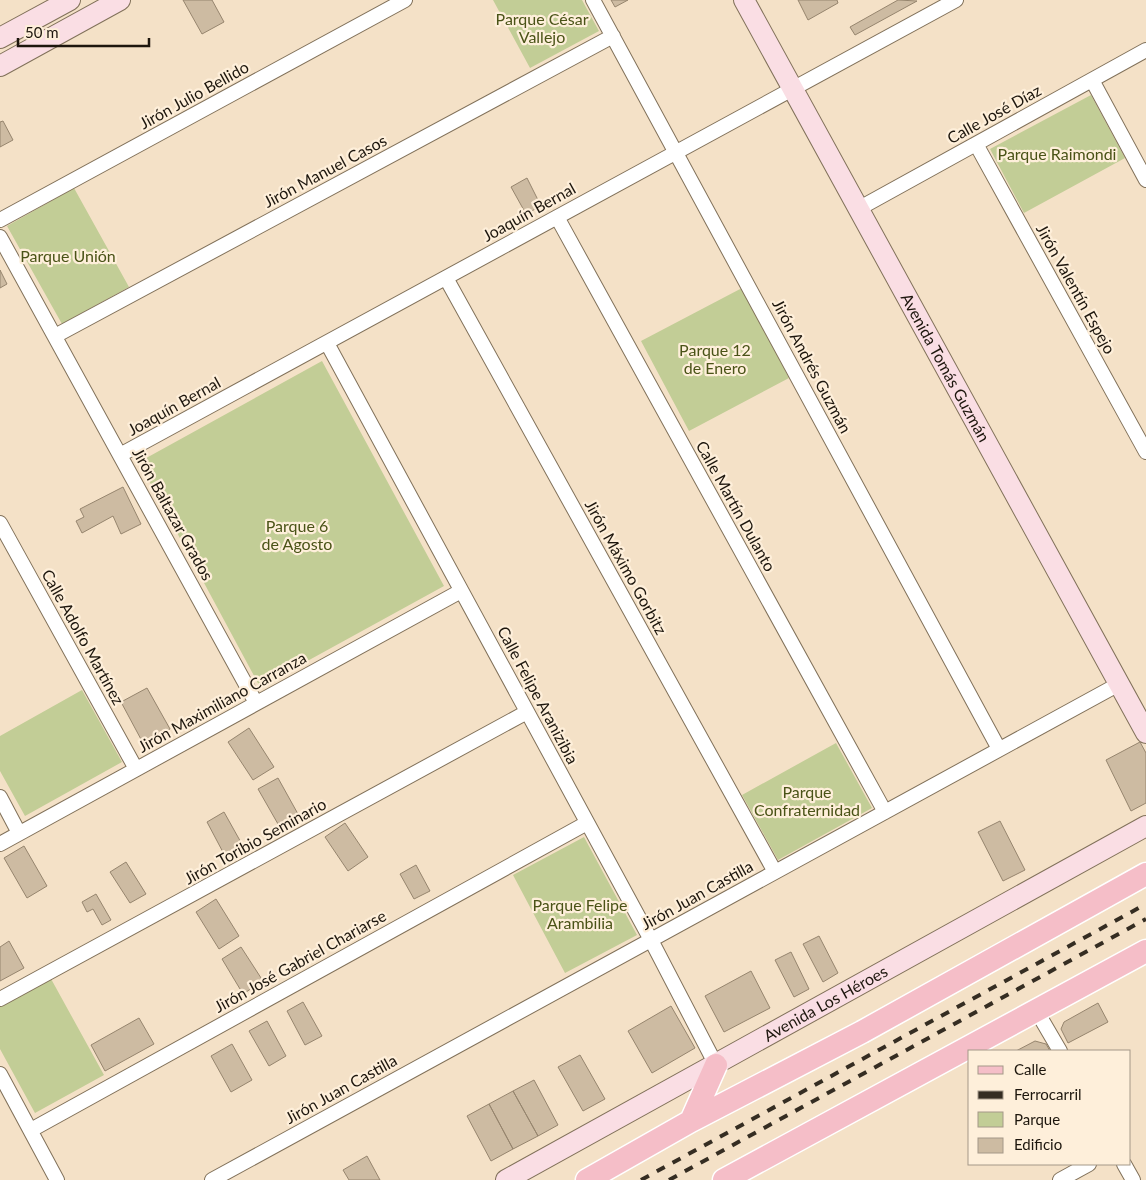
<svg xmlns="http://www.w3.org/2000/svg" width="1146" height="1180" font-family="Lato,sans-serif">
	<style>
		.green { fill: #c2cd96 }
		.building { fill: #cdbba2; stroke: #96856e }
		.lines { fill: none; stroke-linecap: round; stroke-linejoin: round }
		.street-casing { stroke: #81715a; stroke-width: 16 }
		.secondary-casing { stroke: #81715a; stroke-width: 22 }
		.primary-casing { stroke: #fff; stroke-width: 25 }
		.street { stroke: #fff; stroke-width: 14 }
		.secondary { stroke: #fadee4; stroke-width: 20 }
		.primary { stroke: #f5bec8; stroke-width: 22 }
		.rail { stroke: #352d22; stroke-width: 4; stroke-dasharray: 9 9; stroke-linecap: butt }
		.labels { text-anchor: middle; stroke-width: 4.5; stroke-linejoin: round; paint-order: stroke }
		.park-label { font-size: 16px; fill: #4a5317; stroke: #feefda }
		.street-label { font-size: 16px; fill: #1d160d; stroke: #feefda }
	</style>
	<rect width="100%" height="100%" fill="#f4e1c7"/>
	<path class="green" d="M 493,0 L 582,0 L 599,31 L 530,68 Z
		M 1091,95 L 1125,158 L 1024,213 L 990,149 Z
		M 74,188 L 129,287 L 62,324 L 7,226 Z
		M 742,288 L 789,378 L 689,431 L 641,341 Z
		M 322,361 L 444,586 L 260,687 L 139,462 Z
		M 82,690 L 122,762 L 25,816 L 0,771 L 0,736 Z
		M 836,743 L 872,808 L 778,860 L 742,795 Z
		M 584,837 L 637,935 L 565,973 L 513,875 Z
		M 50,977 L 104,1075 L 35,1113 L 0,1049 L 0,1005 Z"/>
	<path class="building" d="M 183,0 L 212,0 L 224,22 L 202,34 Z
		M 611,0 L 628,0 L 615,7 Z
		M 798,0 L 837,0 L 838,3 L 808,20 Z
		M 898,0 L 917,1 L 855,35 L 850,27 Z
		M 3,121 L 13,140 L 0,147 L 0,122 Z
		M 527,178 L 541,206 L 526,214 L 511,187 Z
		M 0,270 L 7,284 L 0,288 Z
		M 123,487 L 141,524 L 121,534 L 113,516 L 82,533 L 76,521 L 84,517 L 80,509 Z
		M 147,688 L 170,729 L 143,743 L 121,702 Z
		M 249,728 L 274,767 L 253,780 L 228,742 Z
		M 1140,742 L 1146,753 L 1146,803 L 1131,811 L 1106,760 Z
		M 278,778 L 298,814 L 278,824 L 258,789 Z
		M 224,812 L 243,846 L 225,856 L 207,822 Z
		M 1000,821 L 1025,870 L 1003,881 L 978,832 Z
		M 345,823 L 368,857 L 348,871 L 325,837 Z
		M 24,846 L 47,886 L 27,898 L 4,858 Z
		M 126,862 L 146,894 L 130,903 L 110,872 Z
		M 416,865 L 430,891 L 414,899 L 400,874 Z
		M 96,894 L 111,920 L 102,925 L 93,909 L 87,912 L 82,902 Z
		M 216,899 L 239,936 L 219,949 L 196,912 Z
		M 819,936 L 838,973 L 823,982 L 803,944 Z
		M 9,941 L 24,968 L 0,981 L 0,947 Z
		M 241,947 L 263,981 L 243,994 L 222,959 Z
		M 791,952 L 809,989 L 794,997 L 775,960 Z
		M 751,971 L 770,1008 L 724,1032 L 705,996 Z
		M 303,1002 L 322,1036 L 305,1045 L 287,1011 Z
		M 1098,1003 L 1108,1022 L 1068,1043 L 1061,1029 L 1064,1022 Z
		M 671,1006 L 695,1048 L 652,1073 L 628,1031 Z
		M 139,1018 L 154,1044 L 105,1071 L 91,1045 Z
		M 267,1021 L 286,1056 L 269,1066 L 249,1031 Z
		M 1035,1041 L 1046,1044 L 1050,1051 L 1016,1051 Z
		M 232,1044 L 252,1080 L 231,1092 L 211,1056 Z
		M 580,1055 L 605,1099 L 583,1111 L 558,1067 Z
		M 534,1080 L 558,1125 L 538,1136 L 513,1091 Z
		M 513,1091 L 538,1136 L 513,1149 L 489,1104 Z
		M 489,1104 L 513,1149 L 491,1161 L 467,1116 Z
		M 367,1156 L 380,1180 L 349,1180 L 343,1170 Z"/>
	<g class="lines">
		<defs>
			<path id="street" d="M 593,0 L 999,749
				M 1092,80 L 1146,180
				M 976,144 L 1146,452
				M 858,209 L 1146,50
				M 557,217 L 885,812
				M 0,220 L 405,0
				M 0,237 L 256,703
				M 446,278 L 775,872
				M 55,336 L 613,36
				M 327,343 L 651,940 L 716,1065
				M 120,455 L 956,0
				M 0,523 L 136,769
				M 0,797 L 19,833
				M 0,844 L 461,591
				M 0,999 L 527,712
				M 1036,1010 L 1060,1051
				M 0,1074 L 57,1180
				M 31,1130 L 587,823
				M 1124,1164 L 1133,1180
				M 212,1180 L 1119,684
				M 1060,1180 L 1089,1164"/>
			<g id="secondary">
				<path id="s1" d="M 744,0 L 1146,733"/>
				<path d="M 0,38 L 70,0"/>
				<path d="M 0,66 L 120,0"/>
				<path id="s2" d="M 506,1180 L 1146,826"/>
			</g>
			<path id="primary" d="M 691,1121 L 716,1065
				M 587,1180 L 691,1121 L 862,1032 L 1146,874
				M 724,1180 L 1146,951"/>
		</defs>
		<use href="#street" class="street-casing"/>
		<use href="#secondary" class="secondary-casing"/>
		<use href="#primary" class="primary-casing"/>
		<use href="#street" class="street"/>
		<use href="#secondary" class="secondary"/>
		<use href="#primary" class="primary"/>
		<path class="rail" d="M 641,1180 L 1146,904
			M 669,1180 L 1146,919"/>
	</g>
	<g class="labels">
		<g class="park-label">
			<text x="542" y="25">Parque César<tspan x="542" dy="18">Vallejo</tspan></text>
			<text x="1057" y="160">Parque Raimondi</text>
			<text x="68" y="262">Parque Unión</text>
			<text x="715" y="356">Parque 12<tspan x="715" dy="18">de Enero</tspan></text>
			<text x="297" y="532">Parque 6<tspan x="297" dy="18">de Agosto</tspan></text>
			<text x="807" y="798">Parque<tspan x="807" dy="18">Confraternidad</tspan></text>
			<text x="580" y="911">Parque Felipe<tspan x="580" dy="18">Arambilia</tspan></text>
		</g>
		<g class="street-label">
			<text transform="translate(194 95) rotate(-29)" y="6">Jirón Julio Bellido</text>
			<text transform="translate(994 114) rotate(-29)" y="6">Calle José Díaz</text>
			<text transform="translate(325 171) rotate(-28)" y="6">Jirón Manuel Casos</text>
			<text transform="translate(529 212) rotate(-29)" y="6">Joaquín Bernal</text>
			<text transform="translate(1076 289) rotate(61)" y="6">Jirón Valentín Espejo</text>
			<text transform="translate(812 366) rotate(62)" y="6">Jirón Andrés Guzmán</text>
			<text dy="6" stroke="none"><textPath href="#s1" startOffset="419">Avenida Tomás Guzmán</textPath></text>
			<text transform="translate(174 406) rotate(-29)" y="6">Joaquín Bernal</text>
			<text transform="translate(736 506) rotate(61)" y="6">Calle Martín Dulanto</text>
			<text transform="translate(173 514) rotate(61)" y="6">Jirón Baltazar Grados</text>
			<text transform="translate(626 567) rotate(61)" y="6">Jirón Máximo Gorbitz</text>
			<text transform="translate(83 637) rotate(61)" y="6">Calle Adolfo Martínez</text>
			<text transform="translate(538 695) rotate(62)" y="6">Calle Felipe Aranizibia</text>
			<text transform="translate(222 702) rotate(-29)" y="6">Jirón Maximiliano Carranza</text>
			<text transform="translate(255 841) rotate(-29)" y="6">Jirón Toribio Seminario</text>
			<text transform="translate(697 895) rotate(-29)" y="6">Jirón Juan Castilla</text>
			<text transform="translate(300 961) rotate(-29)" y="6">Jirón José Gabriel Chariarse</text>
			<text dy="6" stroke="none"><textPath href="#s2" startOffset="365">Avenida Los Héroes</textPath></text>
			<text transform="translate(341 1089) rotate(-29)" y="6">Jirón Juan Castilla</text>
		</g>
	</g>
	<rect x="968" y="1050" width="162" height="115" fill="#feefda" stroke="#a49888"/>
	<rect x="978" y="1066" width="25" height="8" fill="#f5bec8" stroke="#a49888"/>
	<text x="1014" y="1075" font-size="15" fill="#1d160d">Calle</text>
	<rect x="978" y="1091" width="25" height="8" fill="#352d22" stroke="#a49888"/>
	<text x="1014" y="1100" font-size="15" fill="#1d160d">Ferrocarril</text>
	<rect x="978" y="1112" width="25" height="15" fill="#c2cd96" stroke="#a49888"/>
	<text x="1014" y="1125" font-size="15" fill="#1d160d">Parque</text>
	<rect x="978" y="1138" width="25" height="15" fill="#cdbba2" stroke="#a49888"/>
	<text x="1014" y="1150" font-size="15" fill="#1d160d">Edificio</text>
	<path d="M18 38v8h131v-8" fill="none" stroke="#1d160d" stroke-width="2.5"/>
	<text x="25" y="38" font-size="15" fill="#1d160d" stroke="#feefda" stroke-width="4" paint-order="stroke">50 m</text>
</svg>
